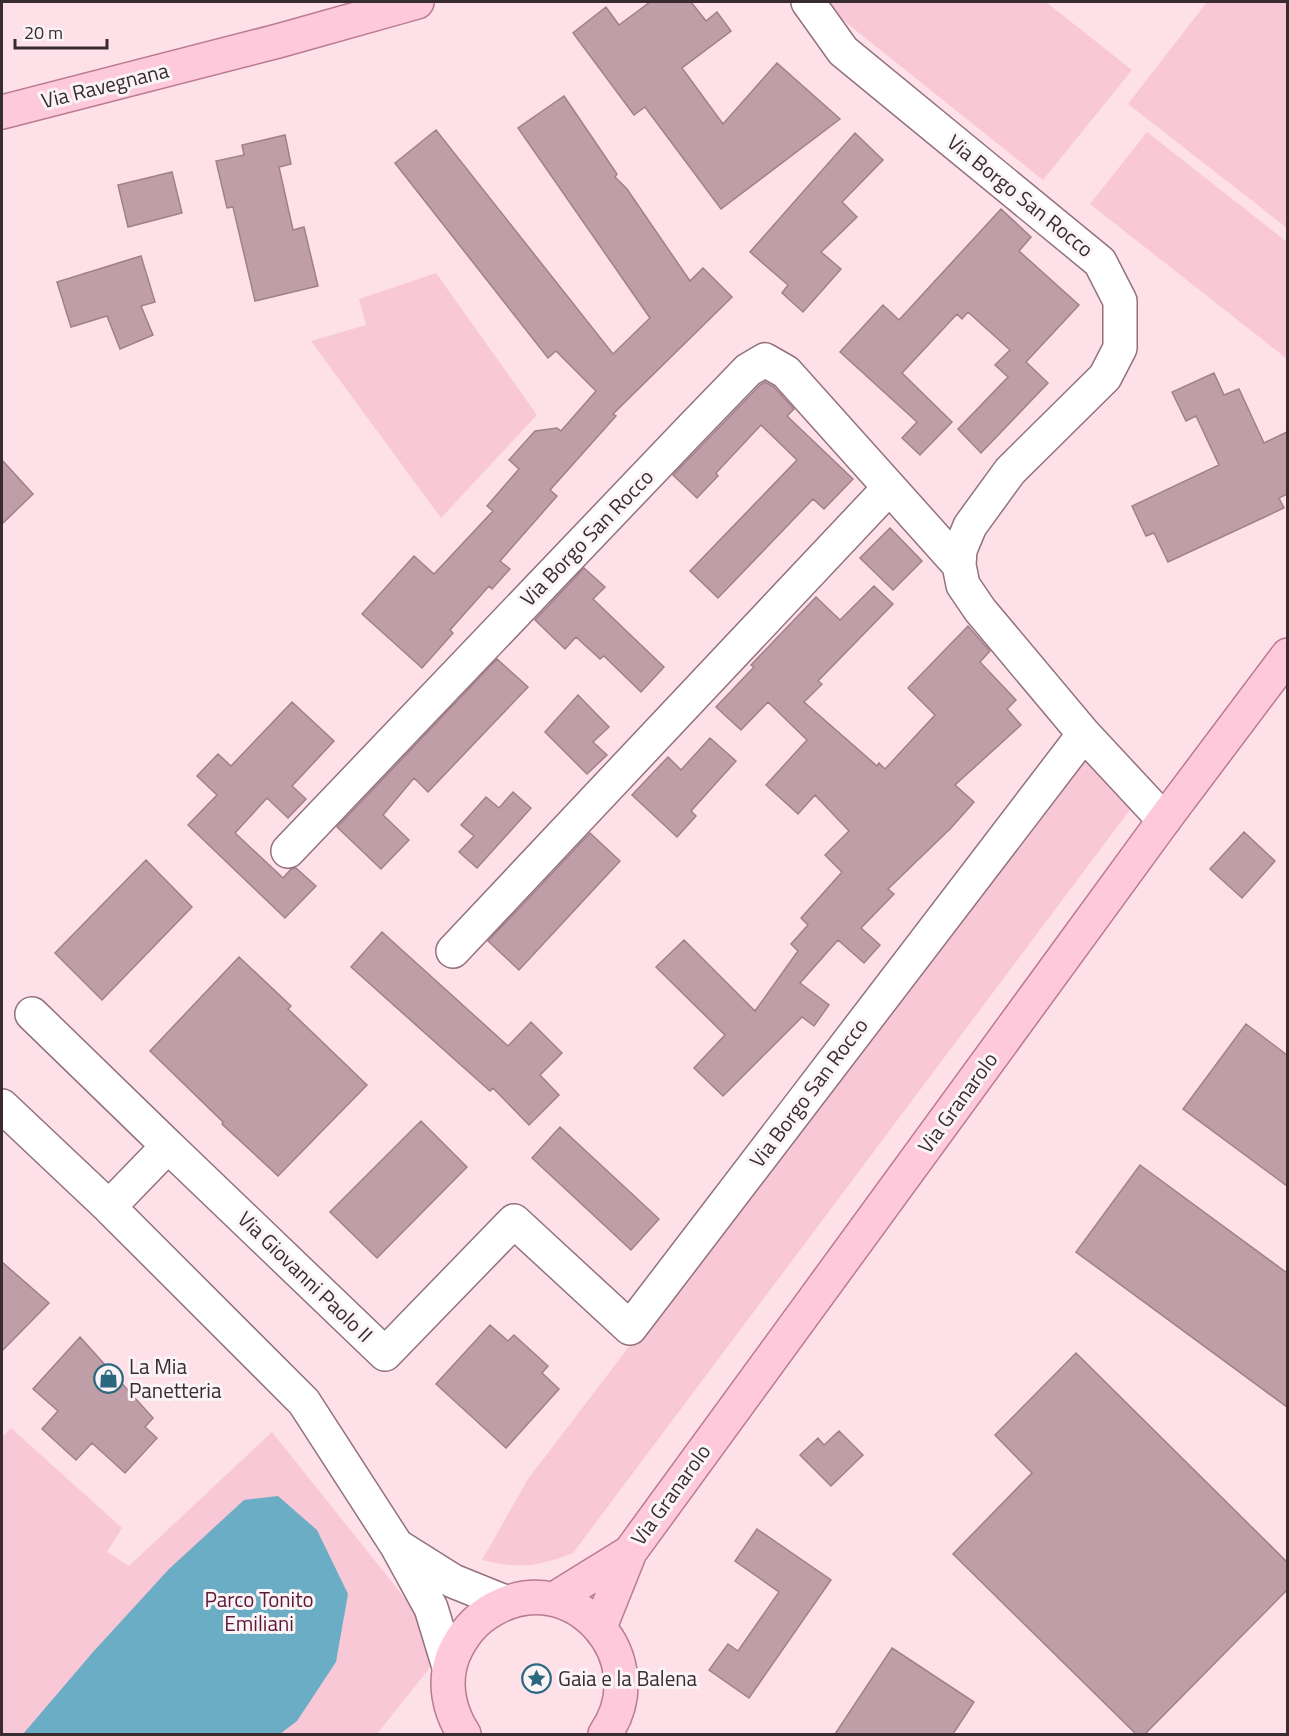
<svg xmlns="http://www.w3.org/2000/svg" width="1289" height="1736" font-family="'Titillium Web',sans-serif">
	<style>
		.green { fill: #f9c8d7 }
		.water { fill: #6cadc6 }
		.building { fill: #c09ea8; stroke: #a08089; stroke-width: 1.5 }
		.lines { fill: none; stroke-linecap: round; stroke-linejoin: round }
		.minor-casing { stroke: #92727c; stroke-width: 36 }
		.major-casing { stroke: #b97b8f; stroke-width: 36 }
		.minor { stroke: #fff; stroke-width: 33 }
		.major { stroke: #fec9da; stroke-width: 33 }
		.labels { text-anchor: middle; stroke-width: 6; stroke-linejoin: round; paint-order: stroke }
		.street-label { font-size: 21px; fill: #392c30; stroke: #fbf4f6 }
		.poi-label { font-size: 21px; fill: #392c30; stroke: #fbf4f6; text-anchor: start }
		.park-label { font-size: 21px; fill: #5e1836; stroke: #fbf4f6 }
	</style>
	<rect width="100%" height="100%" fill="#fde0e8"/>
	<path class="green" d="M 827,2 L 1046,2 L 1132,70 L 1043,180 L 824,5 Z
		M 1207,2 L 1287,2 L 1287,228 L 1128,104 Z
		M 1147,132 L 1287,242 L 1288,356 L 1286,358 L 1090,204 Z
		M 436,273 L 537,415 L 441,518 L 311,341 L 366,325 L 359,299 Z
		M 1077,760 L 1086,760 L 1138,799 L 573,1553 C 537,1567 520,1569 482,1560 L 528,1479 Z
		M 11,1428 L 122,1528 L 107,1552 L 129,1566 L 272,1432 L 416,1612 L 432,1662 L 428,1670 L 377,1734 L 2,1734 L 2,1437 Z"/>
	<path class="water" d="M 278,1496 L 317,1530 L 348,1594 L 336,1662 L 297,1721 L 280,1734 L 23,1734 L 93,1652 L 169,1569 L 244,1500 Z"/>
	<path class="building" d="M 650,2 L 691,2 L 706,21 L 717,12 L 731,31 L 682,68 L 723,124 L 777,63 L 840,119 L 721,209 L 645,107 L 634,115 L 573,33 L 606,7 L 619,25 Z
		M 564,96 L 617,174 L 615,177 L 627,189 L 690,281 L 703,268 L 732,297 L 613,414 L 616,416 L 550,490 L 557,496 L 500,561 L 510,569 L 492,589 L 489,586 L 450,630 L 453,633 L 422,668 L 362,614 L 414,556 L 434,574 L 493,511 L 487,506 L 519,469 L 509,460 L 535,431 L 557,428 L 561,431 L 596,391 L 556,351 L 548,358 L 395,163 L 436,130 L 613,354 L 650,318 L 518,128 Z
		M 855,133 L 883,160 L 842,202 L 857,217 L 821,252 L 841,269 L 803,312 L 782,293 L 788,285 L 750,252 Z
		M 285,135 L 291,164 L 279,167 L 293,230 L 304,227 L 318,286 L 255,301 L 233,207 L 227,208 L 216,161 L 244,155 L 242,145 Z
		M 172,172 L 182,213 L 128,227 L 118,185 Z
		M 1001,209 L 1031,237 L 1019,251 L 1079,305 L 1026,362 L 1048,383 L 981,453 L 958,429 L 1008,377 L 995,365 L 1010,350 L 968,312 L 962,319 L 957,314 L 902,373 L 952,422 L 920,455 L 902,438 L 917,422 L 840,352 L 883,305 L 899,320 Z
		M 141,256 L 155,302 L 141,306 L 153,335 L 120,349 L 107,316 L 71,327 L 57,282 Z
		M 1214,373 L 1224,395 L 1239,389 L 1264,443 L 1287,432 L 1287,494 L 1279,498 L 1284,508 L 1168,562 L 1154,533 L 1146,536 L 1132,506 L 1219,465 L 1196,416 L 1186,421 L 1172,392 Z
		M 765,382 L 774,387 L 794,409 L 787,416 L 853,479 L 824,509 L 813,499 L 718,598 L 690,571 L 797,460 L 761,425 L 716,473 L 718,476 L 697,498 L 673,475 L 760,385 Z
		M 2,460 L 33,494 L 2,524 Z
		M 890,528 L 922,561 L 893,590 L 860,558 Z
		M 584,568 L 605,587 L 593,599 L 664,667 L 641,692 L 604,656 L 600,659 L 576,637 L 565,649 L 535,620 Z
		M 874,586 L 893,604 L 818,681 L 822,684 L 804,702 L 877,766 L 879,763 L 885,769 L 935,715 L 908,688 L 968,626 L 990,651 L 980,662 L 1016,700 L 1007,709 L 1021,725 L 955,785 L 974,802 L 951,828 L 888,889 L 894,894 L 861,928 L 880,945 L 864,963 L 838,940 L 800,983 L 829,1005 L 814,1026 L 802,1017 L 723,1096 L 694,1068 L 725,1035 L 656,967 L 684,940 L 755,1011 L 798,951 L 791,944 L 808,925 L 801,918 L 842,872 L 825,855 L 849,831 L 815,795 L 798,814 L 766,785 L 807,740 L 768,702 L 741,730 L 716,707 L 754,667 L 751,665 L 816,597 L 840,620 Z
		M 497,659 L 528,687 L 428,792 L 414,778 L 383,815 L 409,840 L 381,869 L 337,827 Z
		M 578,695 L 609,727 L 593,742 L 607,755 L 587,774 L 545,732 Z
		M 292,702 L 334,741 L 292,786 L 306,799 L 288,818 L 267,798 L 235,833 L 283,878 L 291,869 L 296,868 L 316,886 L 285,918 L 188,825 L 217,795 L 197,776 L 218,754 L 231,766 Z
		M 710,738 L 736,761 L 691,811 L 696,816 L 677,837 L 632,795 L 668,757 L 681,770 Z
		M 513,792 L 531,808 L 477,868 L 459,852 L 474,836 L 461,825 L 486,797 L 499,808 Z
		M 1244,832 L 1275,861 L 1242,898 L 1210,869 Z
		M 590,833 L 620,861 L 519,970 L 488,941 Z
		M 146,860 L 192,907 L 102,1000 L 55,953 Z
		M 382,932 L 508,1046 L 531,1022 L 562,1053 L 540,1075 L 559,1095 L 529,1125 L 493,1088 L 490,1091 L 351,967 Z
		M 239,957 L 291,1006 L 288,1009 L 367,1085 L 278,1176 L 222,1124 L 223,1122 L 150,1051 Z
		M 1246,1024 L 1287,1055 L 1287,1186 L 1183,1109 Z
		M 421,1121 L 467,1167 L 377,1258 L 330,1212 Z
		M 560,1127 L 659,1219 L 631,1250 L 532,1158 Z
		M 1140,1165 L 1287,1273 L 1287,1407 L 1076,1252 Z
		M 2,1262 L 49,1303 L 2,1351 Z
		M 490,1325 L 508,1341 L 514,1335 L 548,1366 L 542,1373 L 559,1389 L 506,1448 L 436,1384 Z
		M 80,1337 L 153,1418 L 145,1427 L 157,1438 L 125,1473 L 92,1443 L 76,1460 L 42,1429 L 58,1411 L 33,1389 Z
		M 1076,1353 L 1287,1562 L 1287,1590 L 1145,1734 L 1136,1734 L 953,1554 L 1032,1473 L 995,1435 Z
		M 839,1431 L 863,1455 L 831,1486 L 800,1455 L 818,1438 L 824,1445 Z
		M 757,1529 L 831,1580 L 749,1698 L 709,1670 L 728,1644 L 738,1651 L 779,1592 L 735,1561 Z
		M 892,1648 L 974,1702 L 953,1734 L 835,1734 Z"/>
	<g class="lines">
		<defs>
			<path id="minor" d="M 808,2 L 843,51 L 1100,262 L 1120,301 L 1120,348 L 1105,377 L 1010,471 L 970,526 L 960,550 L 959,565 L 963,585 L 980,610 L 1084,734 L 1164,820
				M 288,851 L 690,430 L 748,370 L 765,360 L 786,372 L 959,565
				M 453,951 L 889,488
				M 32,1014 L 168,1146
				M 2,1106 L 109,1207 L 304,1402 L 397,1546 L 431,1608 L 449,1667
				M 109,1207 L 168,1146 L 385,1354 L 514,1221 L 630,1328 L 1084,734
				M 399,1547 L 453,1581 L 505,1602"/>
			<path id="major" d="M 2,112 L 278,41 L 417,2
				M 554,1599 L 630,1552
				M 600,1627 L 630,1552 L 1164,820 L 1288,655
				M 464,1734 C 449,1711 443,1683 453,1656 C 462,1635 474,1620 494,1609 C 573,1564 657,1660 605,1734"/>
		</defs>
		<use href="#minor" class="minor-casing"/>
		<use href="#major" class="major-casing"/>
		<use href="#minor" class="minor"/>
		<use href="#major" class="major"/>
	</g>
	<defs>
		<symbol id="shop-ring" viewBox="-11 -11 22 22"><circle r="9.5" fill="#fbf4f6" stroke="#2b687f" stroke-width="1.5"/><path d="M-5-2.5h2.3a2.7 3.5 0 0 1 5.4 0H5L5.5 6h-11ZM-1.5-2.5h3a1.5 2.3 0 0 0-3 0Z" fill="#2b687f"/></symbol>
		<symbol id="sight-ring" viewBox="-11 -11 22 22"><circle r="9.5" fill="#fbf4f6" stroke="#2b687f" stroke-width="1.5"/><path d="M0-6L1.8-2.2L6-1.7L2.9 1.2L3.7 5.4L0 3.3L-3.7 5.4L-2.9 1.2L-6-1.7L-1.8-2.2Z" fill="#2b687f"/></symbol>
	</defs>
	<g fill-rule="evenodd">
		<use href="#shop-ring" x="92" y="1362" width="33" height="33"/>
		<use href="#sight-ring" x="520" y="1662" width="33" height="33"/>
	</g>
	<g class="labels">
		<g class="street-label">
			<text transform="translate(105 86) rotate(-14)" y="7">Via Ravegnana</text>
			<text transform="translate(1020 196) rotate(39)" y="7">Via Borgo San Rocco</text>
			<text transform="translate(587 538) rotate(-46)" y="7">Via Borgo San Rocco</text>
			<text transform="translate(809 1093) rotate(-53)" y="7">Via Borgo San Rocco</text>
			<text transform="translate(958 1103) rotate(-54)" y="7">Via Granarolo</text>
			<text transform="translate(305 1277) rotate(44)" y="7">Via Giovanni Paolo II</text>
			<text transform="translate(671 1495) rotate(-54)" y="7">Via Granarolo</text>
		</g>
		<g class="poi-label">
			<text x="129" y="1374">La Mia<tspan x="129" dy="24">Panetteria</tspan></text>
			<text x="558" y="1686">Gaia e la Balena</text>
		</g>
		<g class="park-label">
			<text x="259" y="1607">Parco Tonito<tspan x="259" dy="24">Emiliani</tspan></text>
		</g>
	</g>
	<rect width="1289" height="1736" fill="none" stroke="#392c30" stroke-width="6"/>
	<path d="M15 39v9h92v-9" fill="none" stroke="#392c30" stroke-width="3"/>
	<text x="24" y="39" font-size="18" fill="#392c30" stroke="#fbf4f6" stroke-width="4.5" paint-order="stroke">20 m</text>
</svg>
